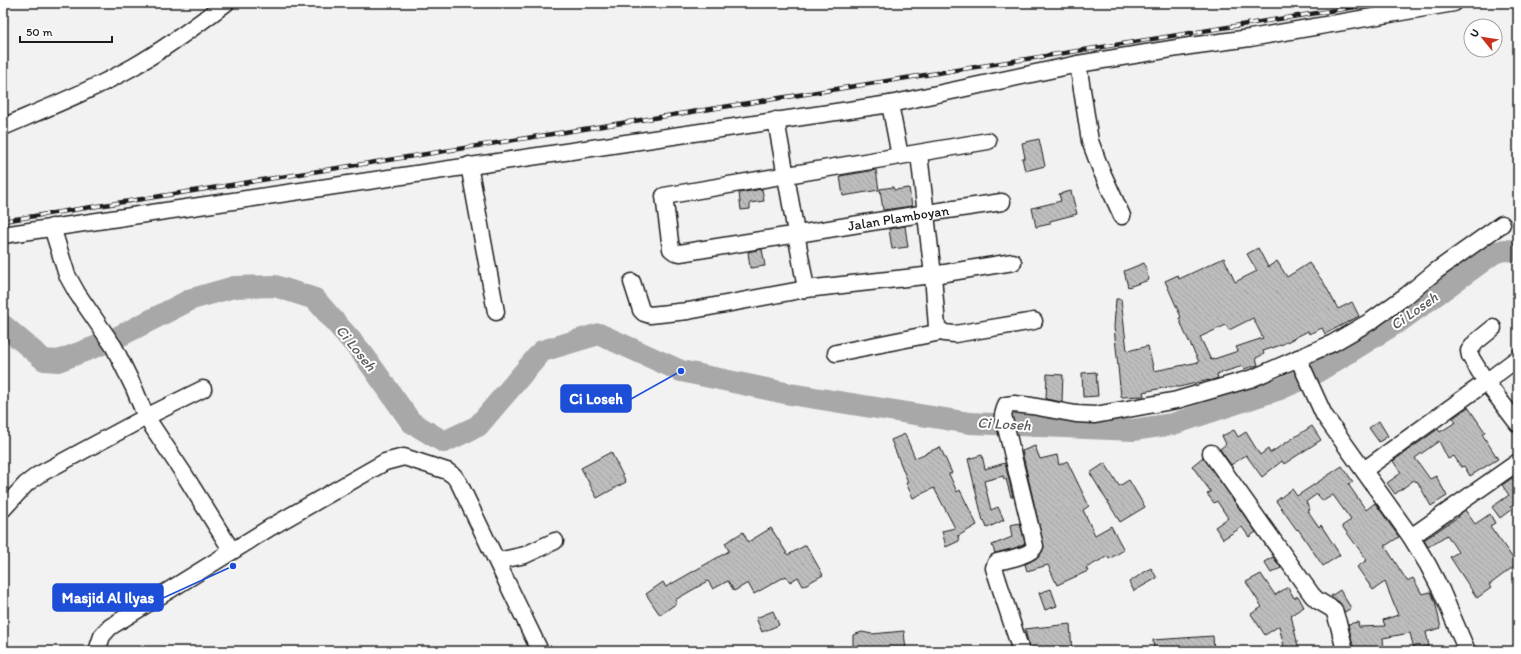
<svg xmlns="http://www.w3.org/2000/svg" width="1521" height="654" font-family="Itim,sans-serif">
	<style>
		.lines { fill: none; stroke-linecap: round; stroke-linejoin: round }
		.river { stroke: #a8a8a8; stroke-width: 22 }
		.building { fill: url(#building-back-hatch); stroke: #1c1c1c; fill-rule: evenodd }
		.minor-casing { stroke: #1c1c1c; stroke-width: 19 }
		.minor { stroke: #fff; stroke-width: 16 }
		.rail-casing { stroke: #1c1c1c; stroke-width: 4.5 }
		.rail { stroke: #fff; stroke-width: 3; stroke-dasharray: 9; stroke-linecap: butt }
		.labels { text-anchor: middle; stroke-width: 4; stroke-linejoin: round; paint-order: stroke }
		.street-label { font-size: 14px; fill: #1c1c1c; stroke: #fff }
		.water-label { font-size: 15px; font-style: italic; fill: #5b5b5b; stroke: #fff }
		.leader { fill: none; stroke: #1d4ed8; stroke-width: 1.5 }
		.callout-dot { fill: #1d4ed8; stroke: #fff; stroke-width: 1.5 }
		.callout { fill: #1d4ed8; stroke: #1d4ed8; stroke-width: 1.5 }
		.callout-label { font-size: 15px; text-anchor: middle; font-weight: bold; fill: #fff }
	</style>
	<defs>
		<pattern id="building-back-hatch" width="6" height="6" patternUnits="userSpaceOnUse"><rect width="6" height="6" fill="#bdbdbd"/><path d="M-1 5l2 2M0 0l6 6M5-1l2 2" fill="none" stroke="#a2a2a2"/></pattern>
	</defs>
	<rect width="100%" height="100%" fill="#f2f2f2"/>
	<filter id="ink" filterUnits="userSpaceOnUse"><feTurbulence type="fractalNoise" baseFrequency=".025" numOctaves="2"/><feDisplacementMap in="SourceGraphic" scale="8" xChannelSelector="R" yChannelSelector="G"/><feConvolveMatrix kernelMatrix="1 2 1 2 8 2 1 2 1" color-interpolation-filters="sRGB"/></filter>
	<g filter="url(#ink)">
		<g class="lines">
			<path class="river" d="M 3,325 L 44,360 L 58,361 L 108,342 L 192,299 L 234,287 L 275,286 L 315,299 L 363,354 L 411,422 L 444,442 L 478,426 L 542,351 L 599,334 L 681,371 L 790,394 L 970,423 L 1133,430 L 1173,424 L 1280,389 L 1305,378
				M 1309,377 L 1400,321 L 1494,253 L 1504,250 L 1518,251"/>
		</g>
		<path class="building" d="M 1039,139 L 1045,166 L 1025,171 L 1022,158 L 1025,158 L 1022,143 Z
			M 876,170 L 879,190 L 843,196 L 840,176 Z
			M 893,187 L 894,190 L 909,188 L 912,206 L 883,210 L 880,189 Z
			M 762,189 L 764,201 L 750,203 L 750,209 L 741,210 L 739,193 Z
			M 1071,191 L 1077,214 L 1050,221 L 1050,224 L 1036,227 L 1032,208 L 1061,201 L 1059,194 Z
			M 905,226 L 908,247 L 892,249 L 889,229 Z
			M 1258,248 L 1268,267 L 1277,261 L 1287,277 L 1309,263 L 1324,283 L 1338,309 L 1352,302 L 1359,316 L 1325,334 L 1322,328 L 1309,334 L 1308,331 L 1281,345 L 1263,351 L 1264,354 L 1256,358 L 1258,365 L 1244,369 L 1243,366 L 1217,374 L 1218,378 L 1209,381 L 1209,380 L 1179,387 L 1168,387 L 1143,392 L 1144,396 L 1121,397 L 1114,327 L 1116,299 L 1121,299 L 1127,351 L 1148,346 L 1154,371 L 1199,362 L 1184,331 L 1179,318 L 1181,317 L 1165,281 L 1178,275 L 1179,279 L 1224,258 L 1235,282 L 1257,271 L 1247,254 ZM 1253,318 L 1263,338 L 1236,347 L 1238,351 L 1211,360 L 1200,337 L 1226,325 L 1229,330 Z
			M 762,249 L 765,266 L 750,268 L 748,252 Z
			M 1144,263 L 1149,280 L 1128,287 L 1124,271 Z
			M 1096,372 L 1098,396 L 1083,397 L 1082,373 Z
			M 1047,374 L 1063,375 L 1062,402 L 1046,399 Z
			M 1468,407 L 1485,432 L 1482,434 L 1498,459 L 1470,476 L 1464,466 L 1461,467 L 1454,456 L 1448,459 L 1439,441 L 1415,458 L 1430,479 L 1436,476 L 1447,496 L 1431,506 L 1417,481 L 1416,482 L 1414,480 L 1395,494 L 1387,483 L 1401,473 L 1393,461 L 1438,429 L 1440,432 L 1456,422 L 1453,418 Z
			M 1379,421 L 1388,436 L 1379,442 L 1369,428 Z
			M 1312,426 L 1321,440 L 1284,464 L 1282,461 L 1262,477 L 1246,455 L 1231,465 L 1220,449 L 1226,444 L 1222,436 L 1234,430 L 1238,437 L 1246,432 L 1260,455 L 1268,449 L 1270,453 Z
			M 905,434 L 915,458 L 940,447 L 952,473 L 949,474 L 957,492 L 960,490 L 977,525 L 958,536 L 958,535 L 959,541 L 946,547 L 942,531 L 955,528 L 934,488 L 913,498 L 906,483 L 908,482 L 891,440 Z
			M 1035,446 L 1040,459 L 1057,455 L 1059,465 L 1067,461 L 1089,506 L 1083,510 L 1095,535 L 1111,526 L 1124,550 L 1109,559 L 1108,556 L 1086,568 L 1088,571 L 1057,585 L 1048,565 L 1027,571 L 1025,564 L 1039,557 L 1044,547 L 1022,451 Z
			M 611,452 L 626,482 L 597,498 L 581,468 Z
			M 982,455 L 985,469 L 1005,463 L 1013,497 L 1011,497 L 1006,479 L 1004,480 L 1003,476 L 984,481 L 991,510 L 998,507 L 1004,520 L 987,528 L 984,520 L 983,521 L 968,459 Z
			M 1203,457 L 1256,532 L 1249,537 L 1242,527 L 1223,539 L 1215,527 L 1228,518 L 1217,501 L 1214,503 L 1207,494 L 1211,492 L 1192,466 Z
			M 1105,463 L 1119,486 L 1129,480 L 1145,507 L 1120,522 L 1090,473 Z
			M 1342,466 L 1353,482 L 1348,484 L 1366,510 L 1375,503 L 1399,537 L 1385,546 L 1407,581 L 1413,578 L 1422,594 L 1431,592 L 1432,594 L 1435,601 L 1441,628 L 1426,632 L 1429,646 L 1414,649 L 1410,633 L 1383,638 L 1384,651 L 1354,651 L 1348,624 L 1358,622 L 1359,627 L 1385,626 L 1383,620 L 1398,615 L 1385,582 L 1373,590 L 1357,567 L 1367,560 L 1342,526 L 1351,520 L 1333,495 L 1323,501 L 1317,494 L 1306,502 L 1310,510 L 1308,511 L 1319,527 L 1321,525 L 1340,555 L 1323,566 L 1298,529 L 1297,530 L 1276,501 L 1292,489 L 1297,496 Z
			M 1512,478 L 1518,486 L 1518,507 L 1515,503 L 1510,507 L 1512,509 L 1500,518 L 1492,507 L 1509,495 L 1502,485 Z
			M 1465,510 L 1475,524 L 1490,514 L 1495,523 L 1490,526 L 1517,564 L 1489,585 L 1491,588 L 1477,598 L 1450,557 L 1458,552 L 1447,535 L 1428,547 L 1424,540 L 1458,517 L 1457,516 Z
			M 1020,523 L 1025,543 L 1015,548 L 995,553 L 992,545 L 1012,537 L 1010,525 Z
			M 771,528 L 788,555 L 806,545 L 823,575 L 803,586 L 798,577 L 790,582 L 786,576 L 754,594 L 748,583 L 734,591 L 728,581 L 713,589 L 708,581 L 675,600 L 677,603 L 660,615 L 646,594 L 663,582 L 666,587 L 729,551 L 725,543 L 743,532 L 748,542 Z
			M 1273,557 L 1281,568 L 1271,573 L 1264,562 Z
			M 1151,568 L 1157,578 L 1134,591 L 1129,582 Z
			M 1261,574 L 1275,595 L 1288,587 L 1294,598 L 1298,596 L 1304,607 L 1291,615 L 1299,651 L 1285,651 L 1279,626 L 1265,635 L 1251,614 L 1262,607 L 1246,582 Z
			M 1051,589 L 1057,606 L 1045,610 L 1039,593 Z
			M 1340,590 L 1351,608 L 1345,612 L 1339,602 L 1331,596 Z
			M 773,611 L 779,625 L 762,632 L 756,618 Z
			M 1070,624 L 1072,651 L 1030,651 L 1025,629 Z
			M 904,631 L 906,651 L 853,651 L 853,635 L 862,632 L 872,634 Z
			M 1213,636 L 1214,651 L 1154,651 L 1153,640 Z"/>
		<g class="lines">
			<defs>
				<g id="minor">
					<path d="M 1078,64 L 1190,46 L 1250,38 L 1454,3"/>
					<path d="M 890,104 L 900,156 L 988,141"/>
					<path d="M 776,120 L 806,289"/>
					<path d="M 3,127 C 47,108 92,90 133,67 C 166,48 196,26 226,3"/>
					<path d="M 919,154 L 933,275 L 1013,262"/>
					<path id="s1" d="M 900,156 L 664,196 L 671,249 L 675,252 L 680,253 L 927,213 L 1002,202"/>
					<path d="M 469,165 L 496,312"/>
					<path d="M 52,227 L 67,275 L 77,293 L 114,347 L 134,388 L 146,417 L 203,389"/>
					<path d="M 3,235 L 890,104 L 1078,64 L 1090,141 L 1101,170 L 1122,216"/>
					<path d="M 632,282 L 641,310 L 644,313 L 650,315 L 688,311 L 806,289 L 933,275 L 937,327 L 944,333 L 955,334 L 1034,321"/>
					<path d="M 836,353 L 941,332"/>
					<path d="M 1298,358 L 1324,415 L 1411,537 L 1428,565 L 1441,590 L 1467,651"/>
					<path d="M 1518,358 L 1486,382 L 1518,424"/>
					<path d="M 1211,453 L 1312,595 L 1317,600 L 1334,610 L 1339,626 L 1345,651"/>
					<path d="M 1364,470 L 1486,382 L 1470,356 L 1469,351 L 1476,342 L 1493,328"/>
					<path d="M 3,509 L 26,484 L 38,475 L 146,417 L 184,474 L 232,551"/>
					<path d="M 1411,537 L 1518,462"/>
					<path d="M 498,561 L 525,555 L 555,541"/>
					<path d="M 97,651 L 102,636 L 110,627 L 271,527 L 385,462 L 404,457 L 447,471 L 454,476 L 459,483 L 540,651"/>
					<path d="M 1021,651 L 994,568 L 995,565 L 997,562 C 1006,560 1032,555 1035,546 L 1003,415 L 1006,405 L 1014,404 L 1032,406 L 1076,414 L 1095,415 L 1177,400 L 1253,378 L 1333,343 L 1371,321 L 1407,295 L 1436,271 L 1502,224"/>
				</g>
			</defs>
			<use href="#minor" class="minor-casing"/>
			<use href="#minor" class="minor"/>
			<defs>
				<path id="rail" d="M 3,221 L 1380,3"/>
			</defs>
			<use href="#rail" class="rail-casing"/>
			<use href="#rail" class="rail"/>
		</g>
	</g>
	<g class="labels">
		<g class="street-label">
			<text dy="5" stroke="none"><textPath href="#s1" startOffset="524">Jalan Plamboyan</textPath></text>
		</g>
		<g class="water-label">
			<text transform="translate(1414 311) rotate(-35)" y="5">Ci Loseh</text>
			<text transform="translate(356 348) rotate(51)" y="5">Ci Loseh</text>
			<text transform="translate(1004 424) rotate(3)" y="5">Ci Loseh</text>
		</g>
	</g>
	<path class="leader" d="M681 371L631 399M233 566L163 598"/>
	<g class="callout-dot">
		<circle cx="681" cy="371" r="4"/>
		<circle cx="233" cy="566" r="4"/>
	</g>
	<g class="callout">
		<rect x="561" y="385" width="70" height="27" rx="4"/>
		<rect x="53" y="584" width="110" height="27" rx="4"/>
	</g>
	<g class="callout-label">
		<text x="596" y="404">Ci Loseh</text>
		<text x="108" y="603">Masjid Al Ilyas</text>
	</g>
	<rect width="1521" height="654" fill="none" stroke="#fff" stroke-width="16"/>
	<rect x="8" y="8" width="1505" height="638" fill="none" stroke="#1c1c1c" stroke-width="1.5" filter="url(#ink)"/>
	<g transform="translate(1483 38) rotate(300)"><circle r="19" fill="#ffffff" stroke="#a4a4a4"/>
	<path d="M0-3L7 15L0 10L-7 15Z" fill="#c8321e"/>
	<text y="-6" font-size="11" font-weight="bold" text-anchor="middle" fill="#1c1c1c">U</text>
	</g>
	<path d="M20 36v6h92v-6" fill="none" stroke="#1c1c1c" stroke-width="2"/>
	<text x="26" y="36" font-size="12" fill="#1c1c1c" stroke="#ffffff" stroke-width="3" paint-order="stroke">50 m</text>
</svg>
